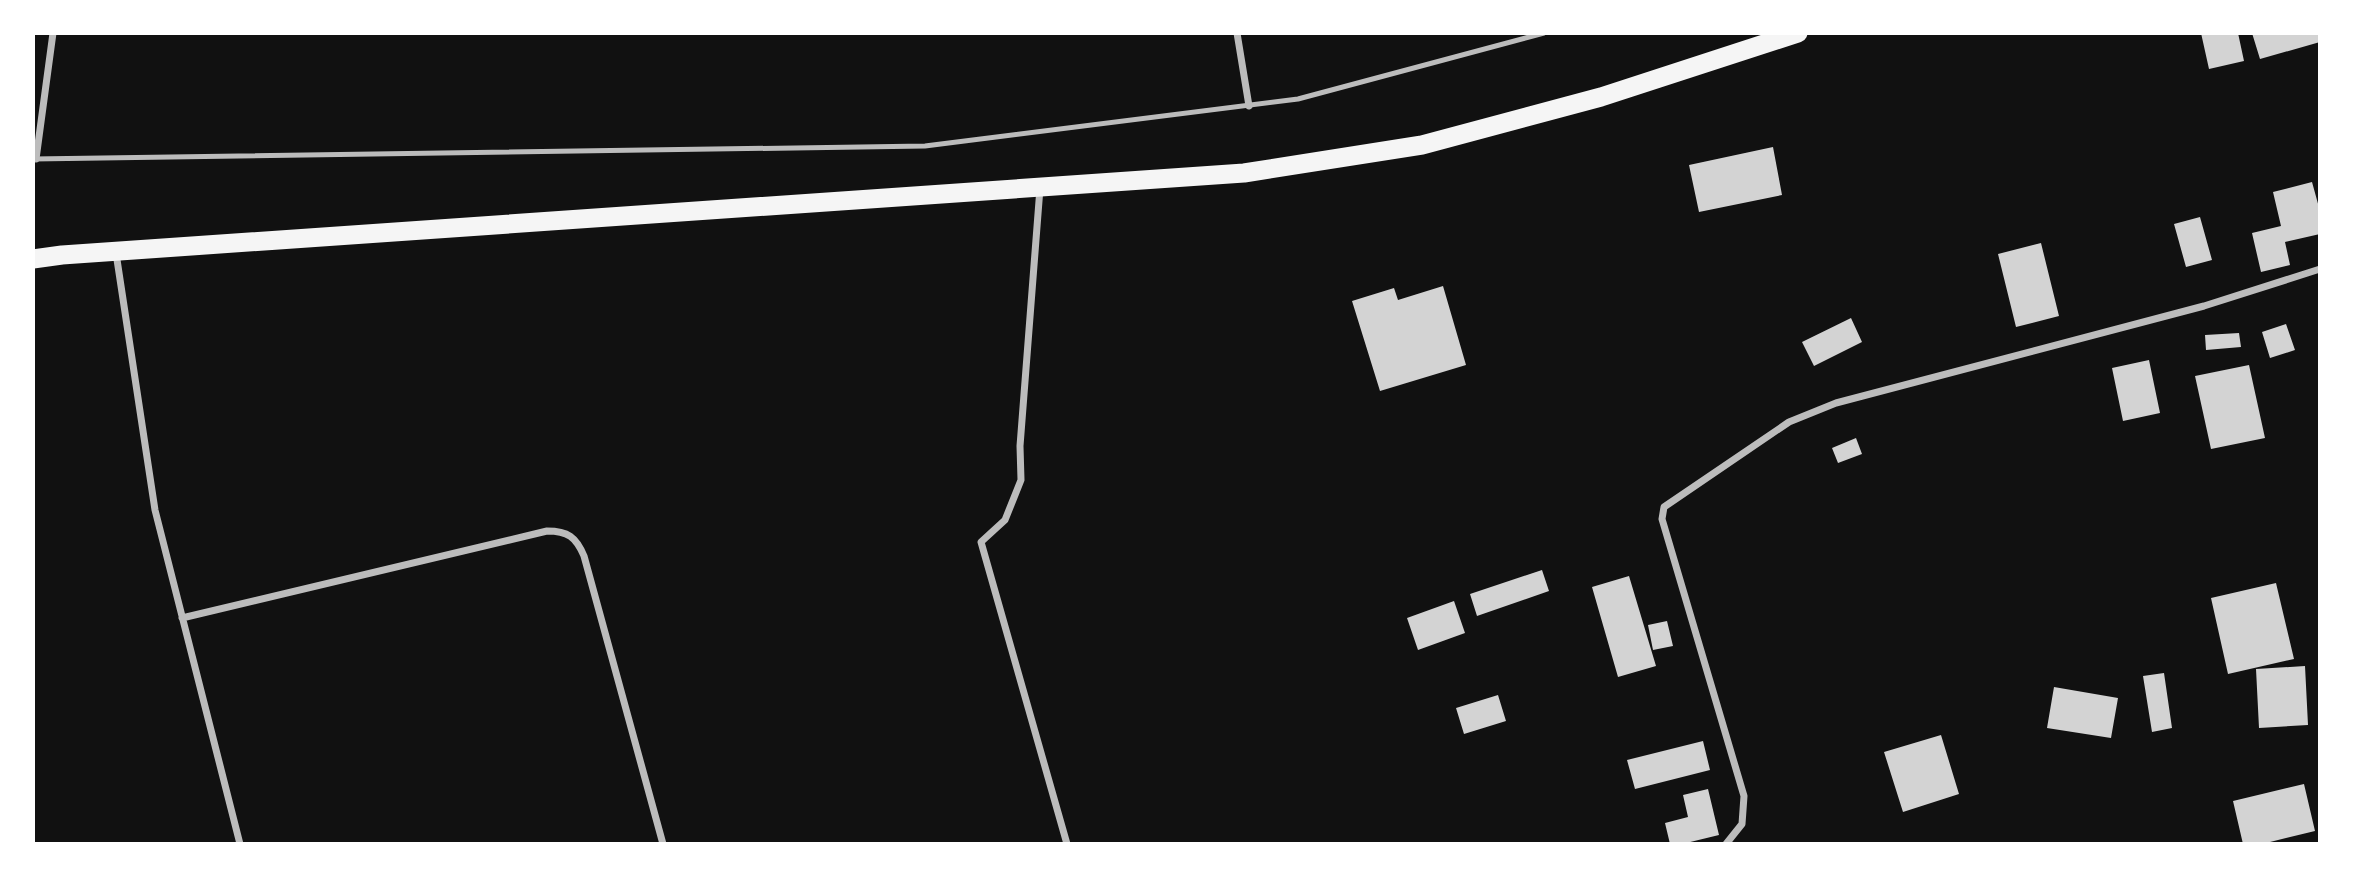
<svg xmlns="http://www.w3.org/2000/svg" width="2353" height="877" font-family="'Alegreya Sans',sans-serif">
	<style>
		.building { fill: #d3d3d3 }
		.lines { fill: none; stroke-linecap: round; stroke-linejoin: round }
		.service { stroke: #bcbcbc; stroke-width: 5 }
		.minor { stroke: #bcbcbc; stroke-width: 7 }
		.trunk { stroke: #f5f5f5; stroke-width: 19 }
	</style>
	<rect width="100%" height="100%" fill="#111"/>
	<path class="building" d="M 2201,33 L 2238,33 L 2244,61 L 2209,69 Z
		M 2252,33 L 2320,33 L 2320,42 L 2260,59 Z
		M 1773,147 L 1782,195 L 1699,212 L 1689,165 Z
		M 2312,182 L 2320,211 L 2320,234 L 2285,242 L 2290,265 L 2261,272 L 2252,233 L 2281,226 L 2273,192 Z
		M 2200,217 L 2212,260 L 2186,267 L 2174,224 Z
		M 2041,243 L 2059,316 L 2016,327 L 1998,254 Z
		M 1443,286 L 1466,365 L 1380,391 L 1352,301 L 1394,288 L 1398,300 Z
		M 1851,318 L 1862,342 L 1814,366 L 1802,342 Z
		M 2286,324 L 2295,350 L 2270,358 L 2262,332 Z
		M 2239,333 L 2241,347 L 2206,350 L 2205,335 Z
		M 2149,360 L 2160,413 L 2123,421 L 2112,368 Z
		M 2249,365 L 2265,438 L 2211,449 L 2195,376 Z
		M 1856,438 L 1862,454 L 1838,463 L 1832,448 Z
		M 1542,570 L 1549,591 L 1477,616 L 1470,594 Z
		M 1629,576 L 1656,666 L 1618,677 L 1592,587 Z
		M 2276,583 L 2294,659 L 2228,674 L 2211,598 Z
		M 1454,601 L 1465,633 L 1418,650 L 1407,618 Z
		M 1667,621 L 1673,646 L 1653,650 L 1648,625 Z
		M 2305,666 L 2308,725 L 2259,728 L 2256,669 Z
		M 2164,673 L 2172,728 L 2152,732 L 2143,676 Z
		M 2054,687 L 2118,698 L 2111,738 L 2047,728 Z
		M 1498,695 L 1506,721 L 1464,734 L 1456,708 Z
		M 1941,735 L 1959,794 L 1903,812 L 1884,752 Z
		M 1703,741 L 1710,770 L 1635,789 L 1627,760 Z
		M 2304,784 L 2315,831 L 2262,844 L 2243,844 L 2233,801 Z
		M 1708,789 L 1719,835 L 1682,844 L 1670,844 L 1665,823 L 1688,817 L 1683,795 Z"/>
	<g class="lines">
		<path class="service" d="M 33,159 L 925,146 L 1298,99 L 1544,33"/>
		<path class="minor" d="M 1237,33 L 1249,106
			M 36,159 L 53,33
			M 1040,188 L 1020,446 L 1021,480 L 1005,520 L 981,542 L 1067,844
			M 116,253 L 155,510 L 240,844
			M 182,618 L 547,531 C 568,531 576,537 584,556 L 663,844
			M 1726,844 L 1742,824 L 1744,796 L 1662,519 L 1664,507 L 1789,422 L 1836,403 L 2204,306 L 2320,269"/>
		<path class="trunk" d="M 33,259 L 62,255 L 1244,173 L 1422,145 L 1601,97 L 1798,33"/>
	</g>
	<rect width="2353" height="877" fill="none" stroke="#ffffff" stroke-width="70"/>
</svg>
